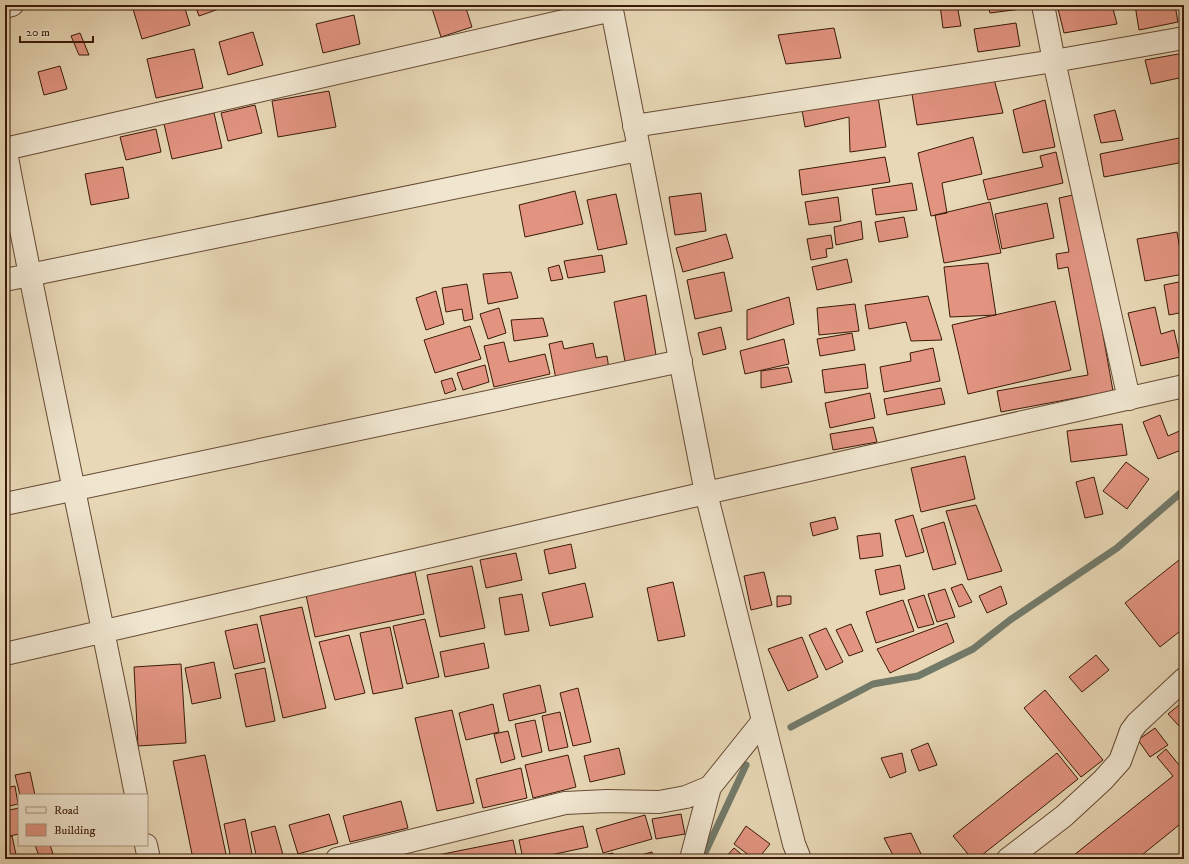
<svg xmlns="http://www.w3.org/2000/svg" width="1189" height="864" font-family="'IM FELL DW Pica',serif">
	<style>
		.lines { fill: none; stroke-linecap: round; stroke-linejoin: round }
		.stream { stroke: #727a6a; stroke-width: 7 }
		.building { fill: #e29481; stroke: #3b1a08 }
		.minor-casing { stroke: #664a34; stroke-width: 24 }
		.minor { stroke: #f0e6d0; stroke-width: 22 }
	</style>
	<rect width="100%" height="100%" fill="#e8d8b6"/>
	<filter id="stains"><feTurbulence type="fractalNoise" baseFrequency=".005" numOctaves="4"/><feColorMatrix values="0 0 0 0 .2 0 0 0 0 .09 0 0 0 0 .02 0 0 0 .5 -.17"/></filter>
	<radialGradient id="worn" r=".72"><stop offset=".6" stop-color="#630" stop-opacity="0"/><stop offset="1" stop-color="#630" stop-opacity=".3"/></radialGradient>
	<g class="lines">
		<path class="stream" d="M 791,727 L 873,684 L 918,676 L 973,649 L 1010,620 L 1117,548 L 1184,490
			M 702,859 L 746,765"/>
	</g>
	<path class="building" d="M 147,5 L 184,5 L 190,25 L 142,39 L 133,9 Z
		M 195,5 L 230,5 L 199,16 Z
		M 431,5 L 465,5 L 472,27 L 441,37 Z
		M 940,5 L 957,5 L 961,26 L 943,28 Z
		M 988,5 L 1020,5 L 1021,9 L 990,13 Z
		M 1057,5 L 1112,5 L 1117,24 L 1064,33 Z
		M 1135,5 L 1175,5 L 1178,22 L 1139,30 Z
		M 354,15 L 360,44 L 323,53 L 316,24 Z
		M 1016,23 L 1020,46 L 978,52 L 974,29 Z
		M 834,28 L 841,58 L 786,64 L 778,35 Z
		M 253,32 L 263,65 L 228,75 L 219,42 Z
		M 80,33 L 89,55 L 79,55 L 71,36 Z
		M 194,49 L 203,88 L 156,98 L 147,59 Z
		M 1184,53 L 1184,77 L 1151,84 L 1145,60 Z
		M 60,66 L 67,89 L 44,95 L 38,72 Z
		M 994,79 L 1003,113 L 917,125 L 912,94 Z
		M 329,91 L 336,127 L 278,137 L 272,101 Z
		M 878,97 L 886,147 L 850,152 L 849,117 L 805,127 L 802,110 Z
		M 1045,100 L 1055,147 L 1023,153 L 1013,110 Z
		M 255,105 L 262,133 L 228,141 L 221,113 Z
		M 1115,110 L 1123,140 L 1101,143 L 1094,115 Z
		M 214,113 L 222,148 L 172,159 L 164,124 Z
		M 156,129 L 161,152 L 126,160 L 120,137 Z
		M 973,137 L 982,174 L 942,183 L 947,213 L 931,216 L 918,153 Z
		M 1184,137 L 1184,162 L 1104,177 L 1100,154 Z
		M 1056,152 L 1063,183 L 988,200 L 983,180 L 1043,167 L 1040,156 Z
		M 885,157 L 890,182 L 802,195 L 799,170 Z
		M 123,167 L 129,198 L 91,205 L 85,174 Z
		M 912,183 L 917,210 L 876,215 L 872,189 Z
		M 575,191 L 583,224 L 525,237 L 519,205 Z
		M 701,193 L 706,231 L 675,235 L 669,197 Z
		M 616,194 L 627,244 L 598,250 L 587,200 Z
		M 1078,194 L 1113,391 L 1001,412 L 997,391 L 1088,375 L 1068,267 L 1058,269 L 1056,254 L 1069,252 L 1059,198 Z
		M 838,197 L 841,221 L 809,225 L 805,202 Z
		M 990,202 L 1001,253 L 944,263 L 935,215 Z
		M 1047,203 L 1054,238 L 1002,249 L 995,214 Z
		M 904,217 L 908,237 L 879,242 L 875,222 Z
		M 861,221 L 863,239 L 836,245 L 834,227 Z
		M 1177,232 L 1184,274 L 1145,281 L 1137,239 Z
		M 726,234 L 733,258 L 683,272 L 676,248 Z
		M 831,235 L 833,248 L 826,249 L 827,257 L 811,260 L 807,239 Z
		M 602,255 L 605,272 L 568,278 L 564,261 Z
		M 847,259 L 852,282 L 817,290 L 812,267 Z
		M 988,263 L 996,315 L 950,317 L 944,267 Z
		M 559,265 L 563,279 L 551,281 L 548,268 Z
		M 511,272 L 518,298 L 488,304 L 483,274 Z
		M 724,272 L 732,311 L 695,319 L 687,280 Z
		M 1184,281 L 1184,312 L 1169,315 L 1164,285 Z
		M 467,284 L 473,319 L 464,321 L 462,309 L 446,312 L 442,288 Z
		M 436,291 L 444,324 L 426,330 L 416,298 Z
		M 646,295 L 657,361 L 626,367 L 614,302 Z
		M 928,296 L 942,340 L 911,341 L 906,322 L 869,329 L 865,305 Z
		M 789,297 L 794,324 L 747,340 L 747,310 Z
		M 1055,301 L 1071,370 L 968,394 L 952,325 Z
		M 855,304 L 859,331 L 819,335 L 817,308 Z
		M 1155,307 L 1161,334 L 1174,330 L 1180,357 L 1141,366 L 1128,313 Z
		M 499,308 L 506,333 L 488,339 L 480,314 Z
		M 543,318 L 548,336 L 514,341 L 511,320 Z
		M 470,326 L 481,359 L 435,373 L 424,340 Z
		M 721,327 L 726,349 L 703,355 L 698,333 Z
		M 852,333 L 855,350 L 820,356 L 817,339 Z
		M 784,339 L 789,364 L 745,374 L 740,351 Z
		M 562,341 L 564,349 L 593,343 L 596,358 L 607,356 L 609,369 L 556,379 L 549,344 Z
		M 504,342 L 509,362 L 545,354 L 550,374 L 494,387 L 484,346 Z
		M 933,348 L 940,381 L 884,392 L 880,367 L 911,361 L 910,353 Z
		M 865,364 L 868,388 L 825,393 L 822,370 Z
		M 485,365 L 489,382 L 463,390 L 457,373 Z
		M 788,367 L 792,382 L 761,388 L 761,371 Z
		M 452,378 L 456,390 L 445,394 L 441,381 Z
		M 941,388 L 945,404 L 887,415 L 884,399 Z
		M 870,393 L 875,418 L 830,428 L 825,403 Z
		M 1160,415 L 1168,436 L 1184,429 L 1184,449 L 1158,459 L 1143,422 Z
		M 1122,424 L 1127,455 L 1071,462 L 1067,431 Z
		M 873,427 L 877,442 L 833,450 L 830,434 Z
		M 965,456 L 975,499 L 921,512 L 911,468 Z
		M 1126,462 L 1149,479 L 1127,509 L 1103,491 Z
		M 1094,477 L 1103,514 L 1085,518 L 1076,482 Z
		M 976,505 L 1002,571 L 968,580 L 946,511 Z
		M 913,515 L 924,552 L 906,557 L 895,520 Z
		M 835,517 L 838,529 L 813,536 L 810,523 Z
		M 944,522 L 956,564 L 933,570 L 921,529 Z
		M 880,533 L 883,556 L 860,559 L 857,536 Z
		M 571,544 L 576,568 L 549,574 L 544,550 Z
		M 516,553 L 522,580 L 486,588 L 480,560 Z
		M 1184,556 L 1184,628 L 1160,647 L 1125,603 Z
		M 900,565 L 905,589 L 880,595 L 875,570 Z
		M 472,566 L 485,628 L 440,637 L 427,575 Z
		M 415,572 L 424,614 L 315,637 L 306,595 Z
		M 764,572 L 772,605 L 751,610 L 744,576 Z
		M 673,582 L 685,636 L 658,641 L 647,588 Z
		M 585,583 L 593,617 L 550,626 L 542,593 Z
		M 962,584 L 972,602 L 959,607 L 951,588 Z
		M 1001,586 L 1007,604 L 987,613 L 979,596 Z
		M 945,589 L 955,617 L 937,622 L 928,594 Z
		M 522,594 L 529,631 L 505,635 L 499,598 Z
		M 924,595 L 934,624 L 918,628 L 908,600 Z
		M 777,596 L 791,596 L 791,604 L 777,607 Z
		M 903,600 L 914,631 L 876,643 L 866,612 Z
		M 302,607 L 326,708 L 283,718 L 260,616 Z
		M 425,619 L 439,677 L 407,684 L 393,626 Z
		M 947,623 L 954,642 L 890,673 L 877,649 Z
		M 257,624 L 265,662 L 234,669 L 225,631 Z
		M 851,624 L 863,651 L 849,656 L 836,630 Z
		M 390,627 L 403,688 L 373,694 L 360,633 Z
		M 826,628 L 843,662 L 826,670 L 809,635 Z
		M 349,635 L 365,693 L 335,700 L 319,642 Z
		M 802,637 L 818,677 L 788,691 L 768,649 Z
		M 484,643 L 489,668 L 445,677 L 440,652 Z
		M 1096,655 L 1109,670 L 1082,692 L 1069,677 Z
		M 214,662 L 221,698 L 192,704 L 185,668 Z
		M 181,664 L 186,743 L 138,746 L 134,667 Z
		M 265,668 L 275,721 L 246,727 L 235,674 Z
		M 540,685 L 546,712 L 509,721 L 503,694 Z
		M 578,688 L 591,742 L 573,746 L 560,693 Z
		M 1045,690 L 1103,760 L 1081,777 L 1024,708 Z
		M 1184,701 L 1184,722 L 1179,726 L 1168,714 Z
		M 493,704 L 499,732 L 466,740 L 459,713 Z
		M 452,710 L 474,803 L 437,811 L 415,718 Z
		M 560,712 L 568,747 L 549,751 L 542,716 Z
		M 535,720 L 542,752 L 522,757 L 515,724 Z
		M 1155,728 L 1168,745 L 1150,757 L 1138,740 Z
		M 508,731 L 515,759 L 501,763 L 494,734 Z
		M 928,743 L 937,765 L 919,771 L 911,750 Z
		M 619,748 L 625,774 L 590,782 L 584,756 Z
		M 1166,749 L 1184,771 L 1184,821 L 1137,859 L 1069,859 L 1173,776 L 1157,757 Z
		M 902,753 L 906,772 L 890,778 L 881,758 Z
		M 1057,753 L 1078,779 L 977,859 L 972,859 L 953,836 Z
		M 205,755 L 227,859 L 193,859 L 173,761 Z
		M 568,755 L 576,787 L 533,798 L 525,765 Z
		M 521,768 L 527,798 L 483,808 L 476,779 Z
		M 30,772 L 35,795 L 20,795 L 15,775 Z
		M 15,786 L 18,804 L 5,807 L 5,788 Z
		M 401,801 L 408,828 L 350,842 L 343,816 Z
		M 19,808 L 19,834 L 5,837 L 5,811 Z
		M 329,814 L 338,843 L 298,854 L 289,825 Z
		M 681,814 L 685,834 L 656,839 L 652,819 Z
		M 645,815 L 652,839 L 603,853 L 596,829 Z
		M 245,819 L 253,859 L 231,859 L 224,824 Z
		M 275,826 L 283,855 L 268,859 L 257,859 L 251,832 Z
		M 583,826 L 588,847 L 532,859 L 523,859 L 519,840 Z
		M 746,826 L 770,844 L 758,859 L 754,859 L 734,844 Z
		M 911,833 L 922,856 L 915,859 L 895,859 L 884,838 Z
		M 12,836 L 17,859 L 5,859 L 5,838 Z
		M 513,840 L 517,859 L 418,859 Z
		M 35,845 L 50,845 L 54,857 L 49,859 L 40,859 Z
		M 734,848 L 747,859 L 724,859 Z
		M 652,852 L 654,859 L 626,859 Z
		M 613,853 L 614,859 L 590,858 Z"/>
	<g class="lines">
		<defs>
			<path id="minor" d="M 611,5 L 706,493 L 794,844 L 800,859
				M 1043,5 L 1054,61 L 1129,399
				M 5,7 L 12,5
				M 634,126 L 1054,61 L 1184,38
				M 5,147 C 46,364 94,579 136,795
				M 5,149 L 612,10
				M 5,280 L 638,150
				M 5,504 L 681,361
				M 5,654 L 706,493 L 1184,386
				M 146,845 L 149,859
				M 337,859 L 565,803 L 607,801 L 659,802 L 686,797 L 710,787 L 763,721
				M 691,859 L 710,787
				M 1008,859 L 1064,816 L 1103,780 L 1120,761 L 1131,731 L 1137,723 L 1184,679"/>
		</defs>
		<use href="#minor" class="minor-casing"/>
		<use href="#minor" class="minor"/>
	</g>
	<rect width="1189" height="864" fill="none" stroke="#e8d8b6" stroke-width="20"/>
	<rect x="6" y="6" width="1177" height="852" fill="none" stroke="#3b1a08" stroke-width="2"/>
	<rect x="10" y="10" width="1169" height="844" fill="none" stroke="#3b1a08"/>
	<rect x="18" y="794" width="130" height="52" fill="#f0e6d0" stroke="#a89480"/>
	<rect x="26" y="807" width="20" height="6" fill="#f0e6d0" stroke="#a89480"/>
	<text x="54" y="814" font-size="12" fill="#3b1a08">Road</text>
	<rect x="26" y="824" width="20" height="12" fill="#e29481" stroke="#a89480"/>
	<text x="54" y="834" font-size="12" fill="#3b1a08">Building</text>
	<path d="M20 36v6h73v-6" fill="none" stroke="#3b1a08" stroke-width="2"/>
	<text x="26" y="36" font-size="12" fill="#3b1a08" stroke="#f0e6d0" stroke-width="3" paint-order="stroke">20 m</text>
	<rect width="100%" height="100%" filter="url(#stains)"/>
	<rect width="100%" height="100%" fill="url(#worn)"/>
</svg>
